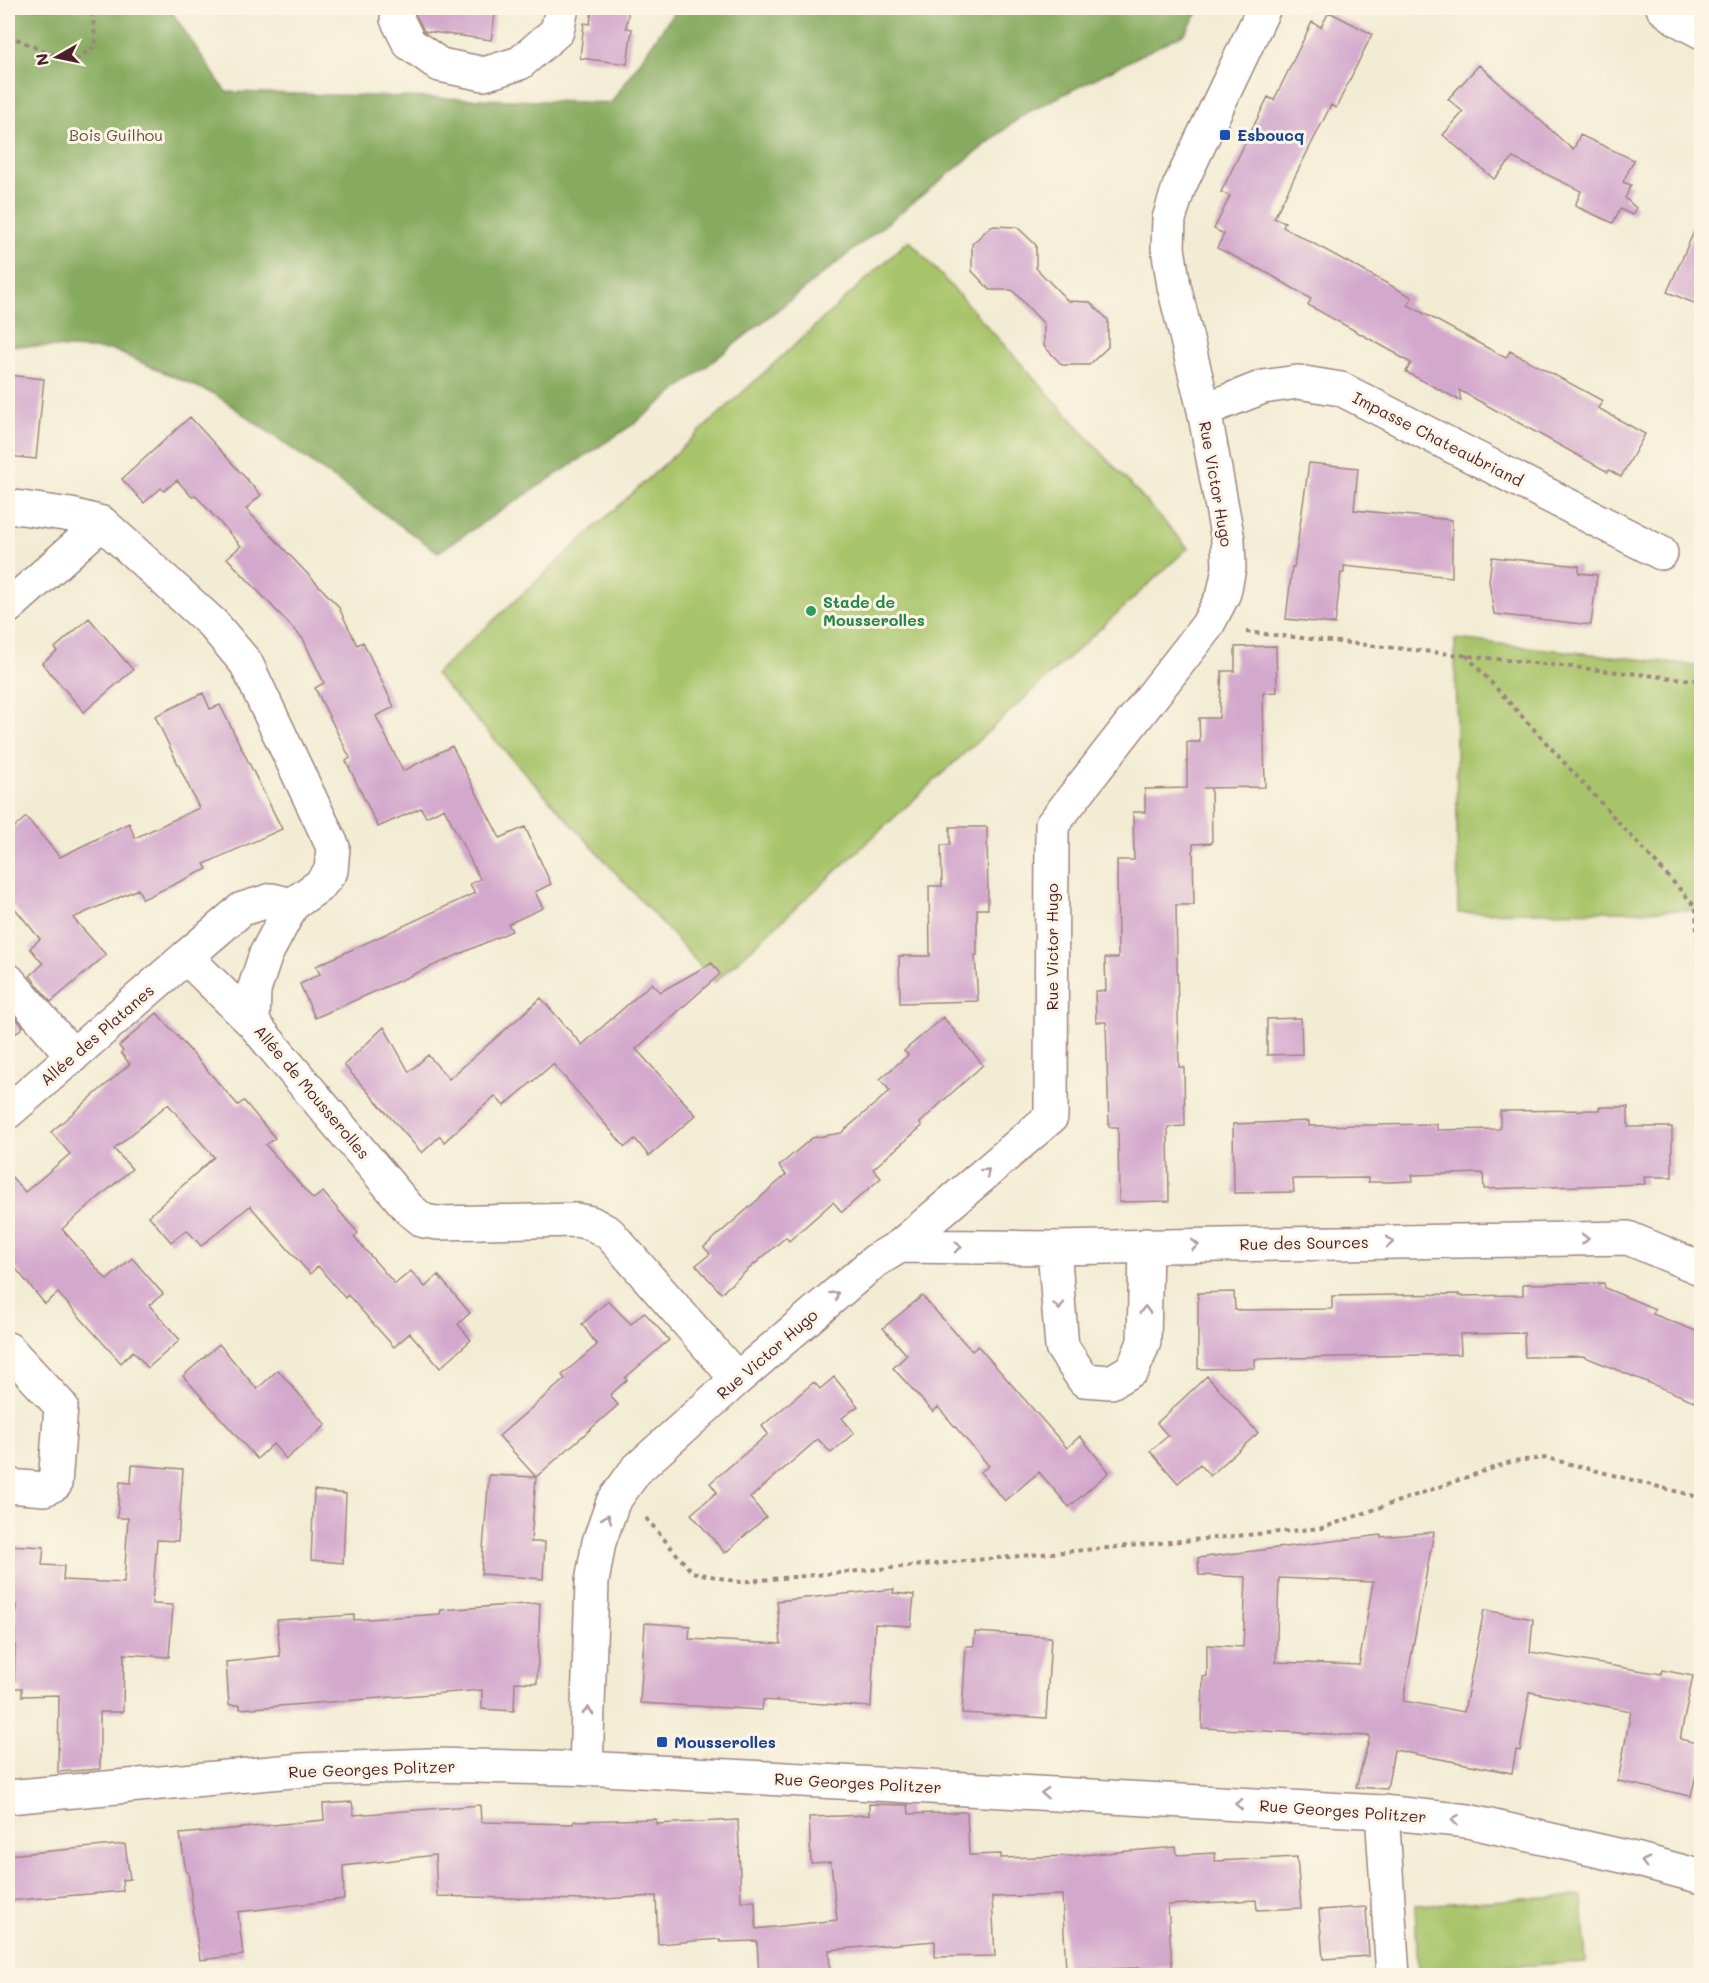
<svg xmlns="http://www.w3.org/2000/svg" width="1709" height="1983" font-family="Mali,sans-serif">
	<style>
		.green { fill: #a8c46b; stroke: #79724b; stroke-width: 1.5 }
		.forest { fill: #86aa5f; stroke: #686445; stroke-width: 1.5 }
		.building { fill: #d3a8cd; fill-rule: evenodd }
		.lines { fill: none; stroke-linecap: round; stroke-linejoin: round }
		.minor-casing { stroke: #9e8680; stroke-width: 36 }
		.tertiary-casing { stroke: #9e8680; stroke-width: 36 }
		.path { stroke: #9e8680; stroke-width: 4; stroke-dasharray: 4.5 4.5; stroke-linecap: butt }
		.minor { stroke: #fff; stroke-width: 33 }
		.tertiary { stroke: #fff; stroke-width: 33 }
		.oneway { stroke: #ae9aa0 }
		.transit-dot { fill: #1a4fb4; stroke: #fcf5e5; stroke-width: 2 }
		.leisure-dot { fill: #2e9e5b; stroke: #fcf5e5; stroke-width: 2 }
		.labels { text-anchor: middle; stroke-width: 6; stroke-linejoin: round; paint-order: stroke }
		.park-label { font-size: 16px; fill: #66513e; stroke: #fcf5e5 }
		.transit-label { font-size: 16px; font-weight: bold; fill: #164399; stroke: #fcf5e5; text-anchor: start }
		.street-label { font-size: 16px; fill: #4a1f2b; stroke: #fcf5e5 }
		.leisure-label { font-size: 16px; font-weight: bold; fill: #27864d; stroke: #fcf5e5; text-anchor: start }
	</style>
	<rect width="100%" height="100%" fill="#fcf5e5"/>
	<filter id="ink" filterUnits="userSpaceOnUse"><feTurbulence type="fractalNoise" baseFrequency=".0167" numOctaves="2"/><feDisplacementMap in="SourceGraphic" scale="12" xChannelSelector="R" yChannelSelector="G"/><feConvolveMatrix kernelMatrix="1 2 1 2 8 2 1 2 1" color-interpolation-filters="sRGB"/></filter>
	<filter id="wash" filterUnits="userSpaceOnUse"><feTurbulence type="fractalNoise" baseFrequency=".008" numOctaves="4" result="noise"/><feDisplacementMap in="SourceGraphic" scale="24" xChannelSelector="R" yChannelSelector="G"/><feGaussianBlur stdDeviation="1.35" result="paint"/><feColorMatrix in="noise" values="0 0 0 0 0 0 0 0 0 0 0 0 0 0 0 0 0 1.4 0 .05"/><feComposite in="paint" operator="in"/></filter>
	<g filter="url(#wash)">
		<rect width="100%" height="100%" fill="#f3ecd4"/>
		<path class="green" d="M 909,240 L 1188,548 L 715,982 L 435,674 Z
			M 1455,639 L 1701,666 L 1701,910 L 1458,913 Z
			M 1582,1896 L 1586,1962 L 1418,1971 L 1415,1905 Z"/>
		<path class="forest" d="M 8,8 L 169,8 L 226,92 L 611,103 L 677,8 L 1201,8 L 1185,33 L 1023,115 L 634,424 L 438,552 L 216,395 L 113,350 L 8,345 Z"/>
		<g id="blocks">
			<path class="building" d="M 416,8 L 496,8 L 491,40 L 424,31 L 416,15 Z
				M 592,8 L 629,8 L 626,28 L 632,29 L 627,64 L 580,58 L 584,23 L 590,24 Z
				M 1329,12 L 1372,34 L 1336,108 L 1331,105 L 1274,218 L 1285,222 L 1283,227 L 1412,297 L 1408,305 L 1506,358 L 1510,351 L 1603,401 L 1598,408 L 1645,434 L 1621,477 L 1609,470 L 1608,472 L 1459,390 L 1461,401 L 1406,372 L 1411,363 L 1397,355 L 1397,354 L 1308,305 L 1311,299 L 1271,275 L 1217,248 L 1224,234 L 1214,229 L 1230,196 L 1221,192 L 1268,97 L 1274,100 L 1312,22 L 1321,27 Z
				M 1479,65 L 1573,150 L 1580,135 L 1634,160 L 1623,182 L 1631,185 L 1625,198 L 1636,208 L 1632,215 L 1620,209 L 1613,223 L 1575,206 L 1581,191 L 1513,158 L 1494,179 L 1443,135 L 1463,112 L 1448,99 Z
				M 1701,216 L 1701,306 L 1667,292 Z
				M 991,226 L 1017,227 L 1036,245 L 1036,268 L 1068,301 L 1090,302 L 1108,320 L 1108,347 L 1089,365 L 1062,365 L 1044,346 L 1044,324 L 1012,290 L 990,290 L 972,271 L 972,244 Z
				M 8,375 L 44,379 L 36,459 L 8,456 Z
				M 190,417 L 261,495 L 246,509 L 338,606 L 357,645 L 363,642 L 394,707 L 376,716 L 403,771 L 452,746 L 500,838 L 525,827 L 551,884 L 535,892 L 543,908 L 508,924 L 512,931 L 315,1018 L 300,984 L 320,974 L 316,966 L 475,893 L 470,884 L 480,879 L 444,808 L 426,817 L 421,808 L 378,827 L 346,761 L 350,758 L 315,688 L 324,683 L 303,639 L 227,558 L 241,546 L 195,495 L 192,497 L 177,480 L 164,491 L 161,488 L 144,503 L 122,479 Z
				M 1309,463 L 1358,468 L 1354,510 L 1452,520 L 1452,577 L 1344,566 L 1344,573 L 1341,573 L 1335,624 L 1286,619 L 1292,567 L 1294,567 Z
				M 1492,557 L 1579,566 L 1579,573 L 1597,575 L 1591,625 L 1494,614 L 1489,581 Z
				M 89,618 L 133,670 L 84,712 L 42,663 L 57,651 L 55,648 Z
				M 1276,646 L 1277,692 L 1263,693 L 1265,787 L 1203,788 L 1211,788 L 1212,843 L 1193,844 L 1194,905 L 1176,905 L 1179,1067 L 1184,1067 L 1185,1126 L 1168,1127 L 1169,1201 L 1119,1202 L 1118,1127 L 1109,1127 L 1106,1022 L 1096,1022 L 1095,991 L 1106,991 L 1105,958 L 1118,958 L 1117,860 L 1134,860 L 1133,812 L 1145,812 L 1145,789 L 1187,788 L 1187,742 L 1200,742 L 1199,718 L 1219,718 L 1222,671 L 1235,671 L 1235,647 Z
				M 203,693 L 210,709 L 220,705 L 282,829 L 204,864 L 207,869 L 143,899 L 138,889 L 73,918 L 106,955 L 51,1002 L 30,976 L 43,964 L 30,948 L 40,939 L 8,900 L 8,833 L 26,817 L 60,857 L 129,823 L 135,838 L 199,808 L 155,716 Z
				M 950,827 L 987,827 L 988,909 L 977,909 L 977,955 L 975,955 L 978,1001 L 900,1003 L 899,956 L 930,956 L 929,886 L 942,886 L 941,845 L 950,845 Z
				M 712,963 L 720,974 L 636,1049 L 696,1115 L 649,1156 L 635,1139 L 625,1147 L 553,1064 L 504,1106 L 495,1096 L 444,1142 L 440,1136 L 422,1153 L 344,1065 L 384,1027 L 409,1072 L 428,1055 L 449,1079 L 541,998 L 582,1045 L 652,983 L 660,992 Z
				M 8,1008 L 23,1027 L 8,1040 Z
				M 157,1013 L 238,1105 L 244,1101 L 275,1138 L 266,1145 L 313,1199 L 323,1192 L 358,1233 L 354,1237 L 395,1284 L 411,1271 L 425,1287 L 438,1275 L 470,1313 L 458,1324 L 471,1340 L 440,1368 L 410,1333 L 394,1347 L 348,1295 L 345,1298 L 318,1266 L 310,1274 L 250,1206 L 201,1246 L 187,1230 L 171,1242 L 149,1216 L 214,1157 L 168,1104 L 114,1149 L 132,1169 L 62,1229 L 107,1280 L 132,1258 L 163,1294 L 149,1305 L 180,1340 L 148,1368 L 133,1351 L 121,1363 L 58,1293 L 45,1304 L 8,1259 L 8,1173 L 25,1192 L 70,1154 L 51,1132 L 130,1064 L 121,1053 L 123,1051 L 119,1046 Z
				M 943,1017 L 983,1065 L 944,1100 L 920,1123 L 922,1126 L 873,1169 L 881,1178 L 842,1212 L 833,1202 L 789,1241 L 786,1237 L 721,1293 L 696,1265 L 710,1254 L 704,1247 L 786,1175 L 779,1166 L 812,1138 L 841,1133 L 890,1091 L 880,1079 L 908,1055 L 904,1051 Z
				M 1301,1018 L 1302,1054 L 1267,1055 L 1267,1019 Z
				M 1599,1107 L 1628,1107 L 1628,1127 L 1672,1127 L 1672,1177 L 1644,1177 L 1645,1184 L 1484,1189 L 1483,1173 L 1412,1175 L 1413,1181 L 1389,1182 L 1368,1182 L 1368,1178 L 1293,1179 L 1294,1192 L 1234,1193 L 1233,1124 L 1309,1121 L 1309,1126 L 1437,1124 L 1437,1130 L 1500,1129 L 1500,1111 L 1599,1110 Z
				M 1604,1283 L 1605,1288 L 1655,1309 L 1653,1314 L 1701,1333 L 1701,1404 L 1583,1356 L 1525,1357 L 1524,1333 L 1460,1334 L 1461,1354 L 1255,1359 L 1255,1368 L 1198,1369 L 1198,1293 L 1234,1292 L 1235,1310 L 1332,1309 L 1332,1296 L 1459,1294 L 1459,1296 L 1523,1295 L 1523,1284 Z
				M 922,1296 L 972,1351 L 978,1346 L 1067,1448 L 1080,1436 L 1109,1472 L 1069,1507 L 1039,1472 L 1005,1501 L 980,1472 L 989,1466 L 938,1407 L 933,1412 L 893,1368 L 907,1355 L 883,1328 Z
				M 608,1301 L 631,1324 L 644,1312 L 669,1340 L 625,1378 L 627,1380 L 610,1395 L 618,1405 L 536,1477 L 499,1436 L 565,1379 L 562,1375 L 597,1345 L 582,1324 Z
				M 219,1344 L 257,1389 L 278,1370 L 326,1425 L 286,1459 L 273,1444 L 257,1459 L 183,1376 Z
				M 1207,1376 L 1258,1433 L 1210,1476 L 1200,1464 L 1178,1483 L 1150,1451 L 1168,1436 L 1157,1423 Z
				M 834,1377 L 858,1406 L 842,1418 L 854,1433 L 831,1453 L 818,1439 L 750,1498 L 766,1517 L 725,1553 L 691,1514 L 717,1492 L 710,1483 L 768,1434 L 762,1426 L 814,1382 L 820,1389 Z
				M 132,1465 L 183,1469 L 178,1541 L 157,1540 L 152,1604 L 173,1605 L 169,1657 L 124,1654 L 123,1712 L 100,1712 L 100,1769 L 58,1772 L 59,1695 L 22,1696 L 22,1688 L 14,1688 L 16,1605 L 8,1604 L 8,1545 L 44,1547 L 42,1565 L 64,1566 L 63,1580 L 124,1583 L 128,1518 L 117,1518 L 120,1482 L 131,1483 Z
				M 489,1475 L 536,1477 L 531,1542 L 545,1542 L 543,1579 L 481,1574 Z
				M 314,1490 L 346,1494 L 343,1563 L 311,1560 Z
				M 1434,1532 L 1403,1701 L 1464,1712 L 1484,1610 L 1533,1619 L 1530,1652 L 1661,1674 L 1662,1670 L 1693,1676 L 1680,1739 L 1701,1744 L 1701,1754 L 1691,1796 L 1618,1781 L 1631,1711 L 1530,1692 L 1520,1751 L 1516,1750 L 1512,1773 L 1394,1750 L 1387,1789 L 1356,1787 L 1370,1736 L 1202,1728 L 1203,1677 L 1207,1676 L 1207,1645 L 1243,1647 L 1246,1577 L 1199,1575 L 1198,1558 L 1381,1535 L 1381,1537 ZM 1279,1578 L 1373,1582 L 1359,1665 L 1276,1662 Z
				M 894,1589 L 893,1593 L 914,1595 L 911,1626 L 875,1624 L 871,1707 L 763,1700 L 762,1710 L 640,1703 L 645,1623 L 690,1626 L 689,1639 L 781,1644 L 777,1601 Z
				M 540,1603 L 537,1683 L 515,1682 L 514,1711 L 482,1709 L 482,1690 L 240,1709 L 240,1705 L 229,1705 L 226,1662 L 280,1656 L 277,1620 L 354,1615 L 354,1620 L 440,1614 L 441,1610 Z
				M 975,1632 L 1051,1637 L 1046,1718 L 962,1713 L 966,1646 L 974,1646 Z
				M 352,1802 L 354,1815 L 480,1805 L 481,1822 L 573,1824 L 574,1821 L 656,1819 L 656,1824 L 738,1820 L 741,1902 L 755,1901 L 756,1929 L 837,1920 L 831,1862 L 811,1863 L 809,1817 L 869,1815 L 869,1804 L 908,1805 L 909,1814 L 967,1812 L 969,1855 L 1001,1854 L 1001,1858 L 1071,1856 L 1176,1847 L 1177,1855 L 1215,1853 L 1215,1861 L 1297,1857 L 1301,1908 L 1257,1910 L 1256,1900 L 1168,1905 L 1172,1967 L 1066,1970 L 1062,1895 L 992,1897 L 995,1956 L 935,1957 L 935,1941 L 829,1950 L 830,1976 L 759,1976 L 757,1941 L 720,1942 L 720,1939 L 658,1944 L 656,1896 L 584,1900 L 437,1896 L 435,1855 L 343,1866 L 344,1899 L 238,1912 L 243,1955 L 200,1960 L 188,1872 L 186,1872 L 180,1834 L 324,1820 L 323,1804 Z
				M 125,1844 L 130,1879 L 122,1880 L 123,1891 L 8,1901 L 8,1855 Z
				M 1366,1907 L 1369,1956 L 1323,1959 L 1319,1910 Z"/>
		</g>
	</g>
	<g filter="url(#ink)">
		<use href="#blocks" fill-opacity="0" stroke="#9e8680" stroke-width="1.5"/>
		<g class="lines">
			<defs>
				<path id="minor" d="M 398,8 L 397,19 L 409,43 L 440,65 L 484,74 L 520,63 L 557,31 L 562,8
					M 1663,8 L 1679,20 L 1702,32
					M 1204,410 L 1263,387 L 1298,382 L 1341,389 L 1661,553
					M 8,506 L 71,515 L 102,523 L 213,624 L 246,663 L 333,847 L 331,871 L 320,885 L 292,905 L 266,954 L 254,990 L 253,1023 L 409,1209 L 424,1221 L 438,1223 L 576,1220 L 591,1223 L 609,1233 L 737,1379
					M 8,607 L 102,523
					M 8,980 L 73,1056
					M 253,1023 L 186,957 L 242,909 L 272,900 L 292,905
					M 8,1112 L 186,957
					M 900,1246 L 1054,1248 L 1628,1238 L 1702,1269
					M 1054,1248 L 1062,1347 L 1084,1380 L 1111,1382 L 1133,1369 L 1144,1342 L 1146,1245
					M 8,1349 L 61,1406 L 55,1484 L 45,1489 L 8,1486
					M 586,1769 L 592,1582 L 599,1542 L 613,1502 L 636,1470 L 737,1379 L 875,1261 L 900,1246 L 1051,1117 L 1052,825 L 1207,626 L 1224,593 L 1229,568 L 1228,540 L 1204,410 L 1174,286 L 1168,248 L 1169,219 L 1179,187 L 1264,8
					M 1382,1812 L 1393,1976"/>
				<path id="tertiary" d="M 8,1797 L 303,1770 L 430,1765 L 603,1769 L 1382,1812 L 1468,1821 L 1635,1859 L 1702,1877"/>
			</defs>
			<use href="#minor" class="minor-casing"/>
			<use href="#tertiary" class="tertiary-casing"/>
			<path class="path" d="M 8,35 L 45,52 L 77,59 L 96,46 L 92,8
				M 1246,632 L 1702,681
				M 1466,655 L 1696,907 L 1702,1050
				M 646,1518 L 692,1572 L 739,1582 L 1322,1528 L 1513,1461 L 1547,1458 L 1702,1498"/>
			<use href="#minor" class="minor"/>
			<use href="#tertiary" class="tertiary"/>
		</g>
		<defs><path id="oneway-chevron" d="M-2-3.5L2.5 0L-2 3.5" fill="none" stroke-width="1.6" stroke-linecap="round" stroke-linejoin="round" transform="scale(1.5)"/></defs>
		<g class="oneway">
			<use href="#oneway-chevron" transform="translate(986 1172) rotate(-41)"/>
			<use href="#oneway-chevron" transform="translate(1585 1239) rotate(-1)"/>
			<use href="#oneway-chevron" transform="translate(1390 1242) rotate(-1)"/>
			<use href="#oneway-chevron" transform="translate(1195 1245) rotate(-1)"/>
			<use href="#oneway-chevron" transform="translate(958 1247) rotate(1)"/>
			<use href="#oneway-chevron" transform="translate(835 1295) rotate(-41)"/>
			<use href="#oneway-chevron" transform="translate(1059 1306) rotate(85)"/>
			<use href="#oneway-chevron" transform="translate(1145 1310) rotate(-89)"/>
			<use href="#oneway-chevron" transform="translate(607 1518) rotate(-71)"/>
			<use href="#oneway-chevron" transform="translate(588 1711) rotate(-88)"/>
			<use href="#oneway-chevron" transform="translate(1045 1793) rotate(-177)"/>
			<use href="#oneway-chevron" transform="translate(1239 1804) rotate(-177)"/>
			<use href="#oneway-chevron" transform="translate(1455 1820) rotate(-174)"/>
			<use href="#oneway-chevron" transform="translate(1645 1862) rotate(-165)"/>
		</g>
	</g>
	<g class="transit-dot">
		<rect x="1219" y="129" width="12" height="12" rx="3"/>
		<rect x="656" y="1736" width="12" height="12" rx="3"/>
	</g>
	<circle class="leisure-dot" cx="811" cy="611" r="6"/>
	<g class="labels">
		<g class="park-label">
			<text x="116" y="141">Bois Guilhou</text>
		</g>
		<g class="transit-label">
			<text x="1237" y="141">Esboucq</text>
			<text x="674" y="1748">Mousserolles</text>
		</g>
		<g class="street-label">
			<text transform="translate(1438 439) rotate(27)" y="6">Impasse Chateaubriand</text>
			<text transform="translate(1216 484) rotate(80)" y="6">Rue Victor Hugo</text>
			<text transform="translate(1052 947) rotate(-90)" y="6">Rue Victor Hugo</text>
			<text transform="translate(97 1035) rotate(-41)" y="6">Allée des Platanes</text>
			<text transform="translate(312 1092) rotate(50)" y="6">Allée de Mousserolles</text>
			<text transform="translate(1304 1243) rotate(-1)" y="6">Rue des Sources</text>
			<text transform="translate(767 1354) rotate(-41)" y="6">Rue Victor Hugo</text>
			<text transform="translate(372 1769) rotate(-2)" y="6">Rue Georges Politzer</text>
			<text transform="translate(858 1783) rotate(3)" y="6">Rue Georges Politzer</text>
			<text transform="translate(1343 1811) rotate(4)" y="6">Rue Georges Politzer</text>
		</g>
		<g class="leisure-label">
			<text x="823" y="608">Stade de<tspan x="823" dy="18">Mousserolles</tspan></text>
		</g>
	</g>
	<rect width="1709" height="1983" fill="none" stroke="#fcf5e5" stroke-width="30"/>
	<g transform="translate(57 57) rotate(261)" stroke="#fcf5e5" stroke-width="4.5" paint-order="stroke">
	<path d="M0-4.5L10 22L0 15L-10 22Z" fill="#4a1f2b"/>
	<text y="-9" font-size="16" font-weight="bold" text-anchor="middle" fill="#4a1f2b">N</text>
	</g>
</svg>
